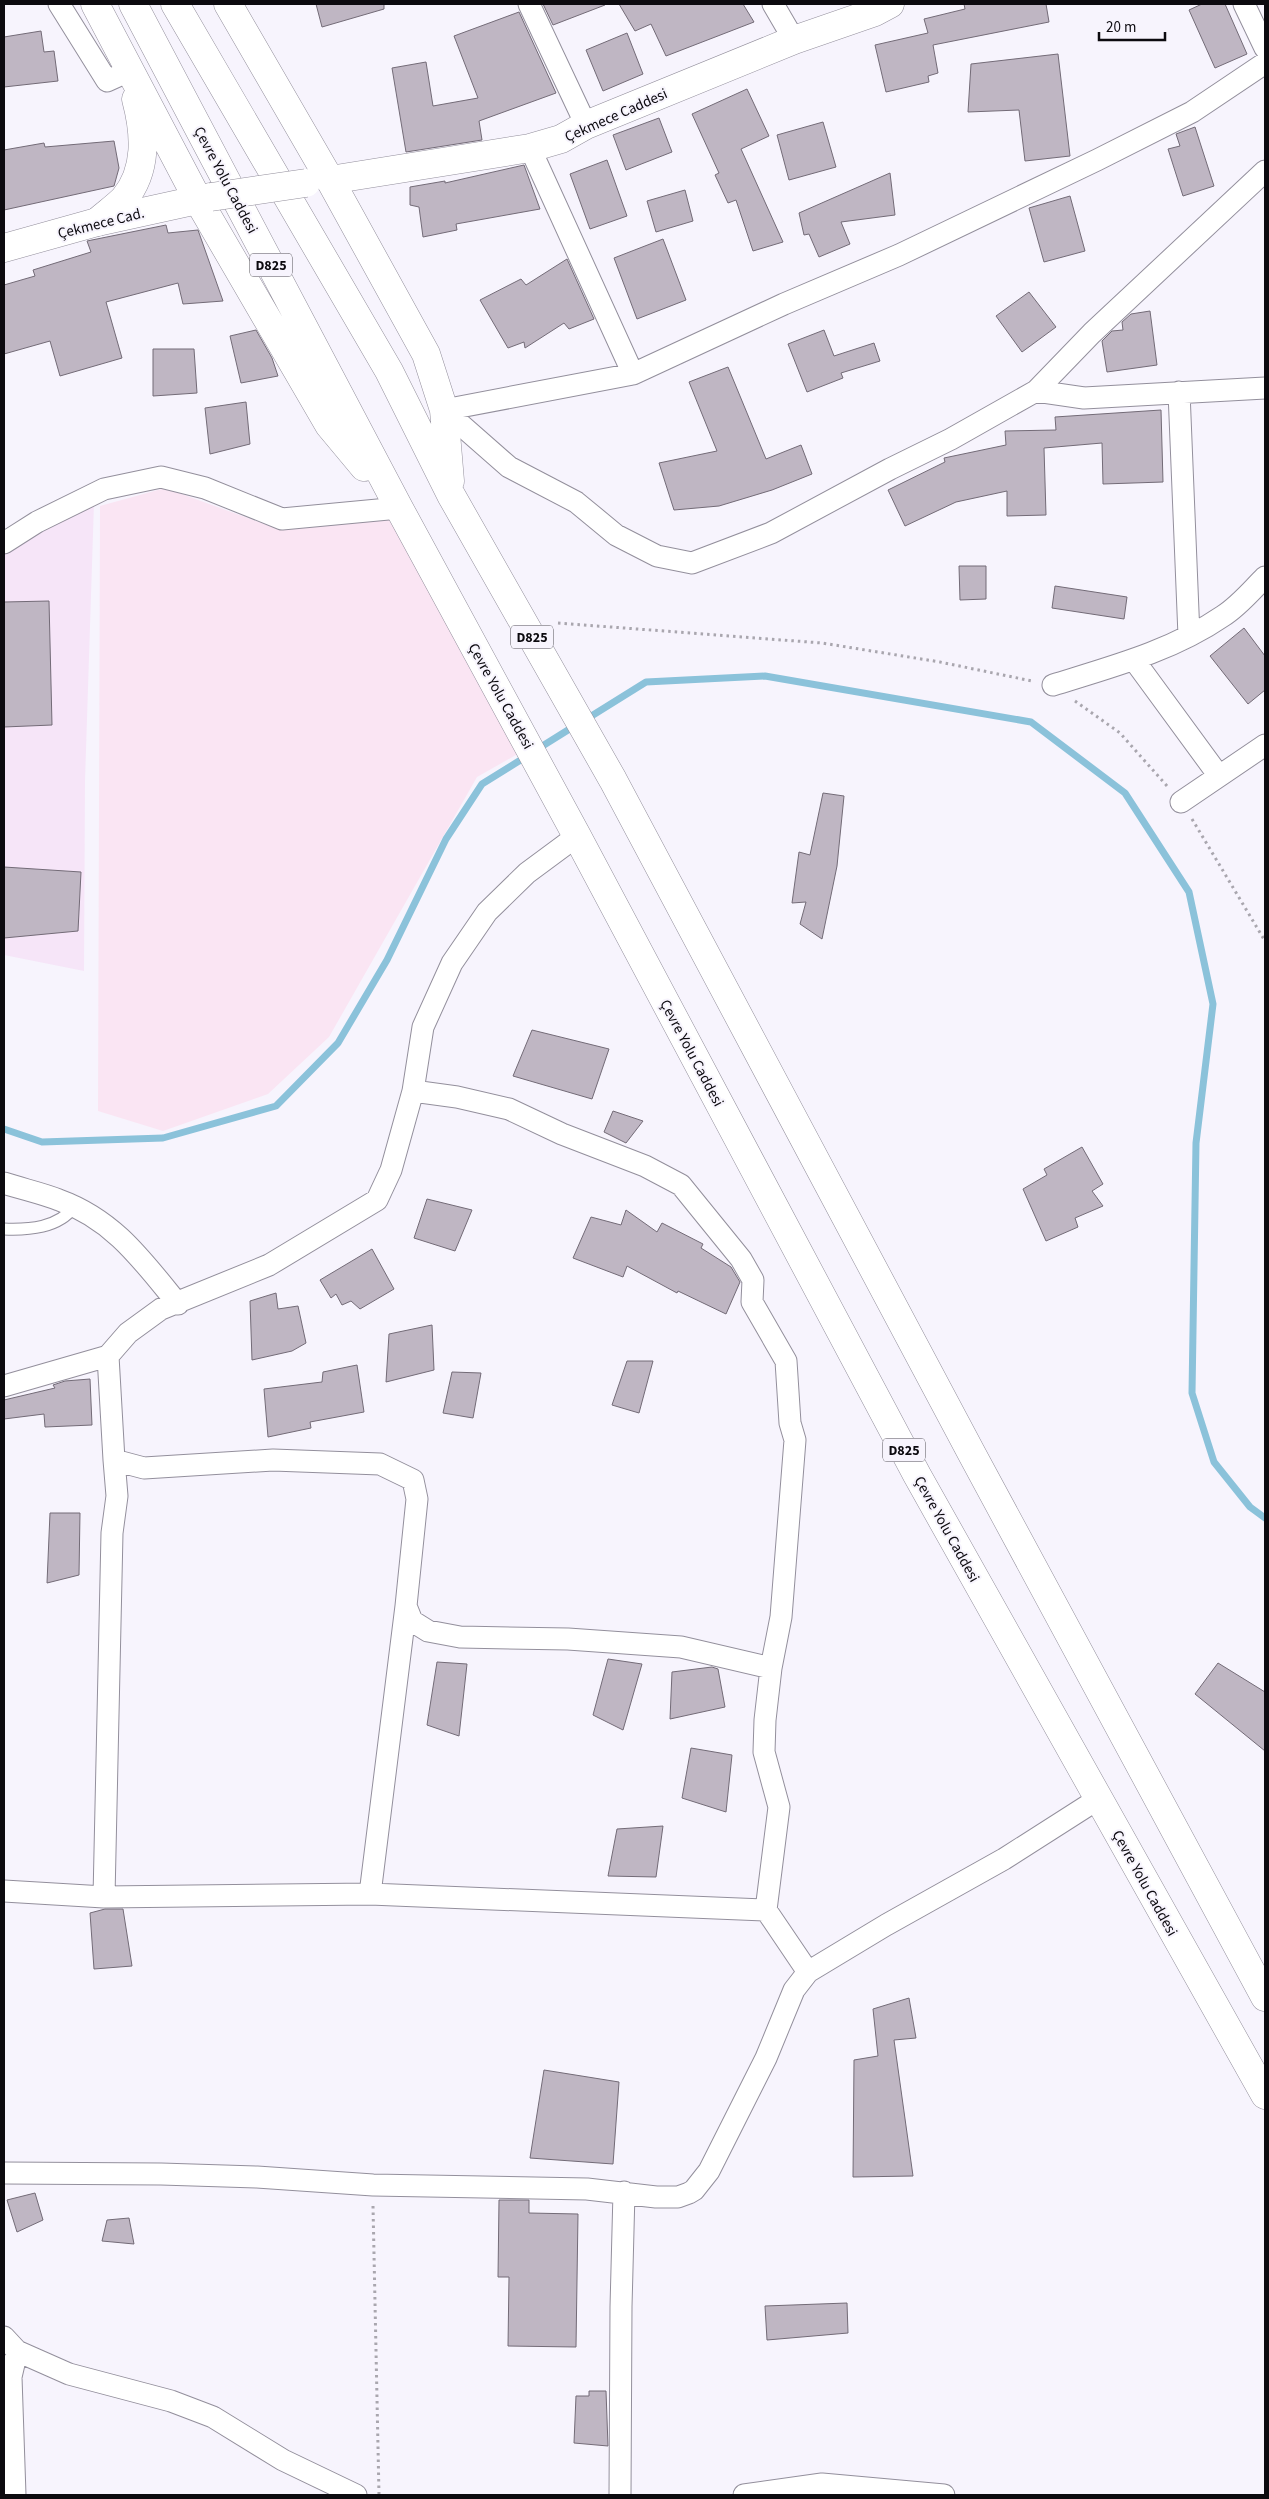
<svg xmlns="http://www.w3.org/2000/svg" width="1269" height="2499" font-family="'Source Sans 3',sans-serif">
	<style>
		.commercial { fill: #fae5f3 }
		.education { fill: #f6e5f8 }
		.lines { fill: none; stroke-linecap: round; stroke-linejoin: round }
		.stream { stroke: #8bc2da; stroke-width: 7 }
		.building { fill: #bfb6c3; stroke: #736b77 }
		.service-casing { stroke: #938f9c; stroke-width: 13 }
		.minor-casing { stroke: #938f9c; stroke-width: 23 }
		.tertiary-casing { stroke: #938f9c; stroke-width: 29 }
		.secondary-casing { stroke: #938f9c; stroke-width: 29 }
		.trunk-casing { stroke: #938f9c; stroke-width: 29 }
		.path { stroke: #a9a6ae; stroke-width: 3; stroke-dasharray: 2.5 4; stroke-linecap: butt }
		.service { stroke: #fff; stroke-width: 11 }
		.minor { stroke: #fff; stroke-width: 21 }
		.tertiary { stroke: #fff; stroke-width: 28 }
		.secondary { stroke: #fff; stroke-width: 28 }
		.trunk { stroke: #fff; stroke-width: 28 }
		.tertiary-bridge-casing { stroke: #938f9c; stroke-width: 29; stroke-linecap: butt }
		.tertiary-bridge { stroke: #fff; stroke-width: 28 }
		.labels { text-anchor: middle; stroke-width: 4; stroke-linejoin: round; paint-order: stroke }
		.shield { fill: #f7f4fd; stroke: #525056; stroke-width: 1 }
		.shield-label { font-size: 14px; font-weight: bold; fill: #0c0a0f }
		.street-label { font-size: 15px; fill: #0c0a0f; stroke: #f7f4fd }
	</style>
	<rect width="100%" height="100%" fill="#f7f4fd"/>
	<path class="commercial" d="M 165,488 L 281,530 L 393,516 L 523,751 L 477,777 L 329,1037 L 268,1094 L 163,1131 L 98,1111 L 100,506 Z"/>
	<path class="education" d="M 94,503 L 85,781 L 84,971 L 4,955 L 4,544 Z"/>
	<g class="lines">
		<path class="stream" d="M 585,720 L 646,682 L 765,676 L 1031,722 L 1125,793 L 1189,892 L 1213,1004 L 1196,1143 L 1192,1393 L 1214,1462 L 1250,1507 L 1265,1518
			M 536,750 L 576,725
			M 4,1129 L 42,1142 L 163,1138 L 276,1106 L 338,1043 L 387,960 L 446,839 L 482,784 L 527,756"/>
	</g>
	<path class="building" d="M 316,4 L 384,4 L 384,9 L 322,27 Z
		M 543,4 L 604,4 L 605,5 L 553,25 Z
		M 619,4 L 743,4 L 754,22 L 666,56 L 651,24 L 635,31 Z
		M 964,4 L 1046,4 L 1049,22 L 933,45 L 938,73 L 928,76 L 929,82 L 886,92 L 875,45 L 928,33 L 924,19 L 965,9 Z
		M 1202,4 L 1225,4 L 1247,54 L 1215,68 L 1189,10 Z
		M 519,12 L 556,93 L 479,121 L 482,140 L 406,152 L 392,68 L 426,62 L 433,106 L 478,98 L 454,36 Z
		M 41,31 L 44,52 L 54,51 L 58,81 L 4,87 L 4,37 Z
		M 627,33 L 643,74 L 603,91 L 586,50 Z
		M 1058,54 L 1070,156 L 1025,161 L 1019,110 L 968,112 L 971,64 Z
		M 747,89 L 769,136 L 741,149 L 783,242 L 753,251 L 736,200 L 728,203 L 715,175 L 719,173 L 692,114 Z
		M 659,118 L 672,152 L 626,170 L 613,135 Z
		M 823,122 L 836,167 L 789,180 L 777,135 Z
		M 1195,127 L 1214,186 L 1183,196 L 1168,149 L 1180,146 L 1176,134 Z
		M 114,141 L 119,168 L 114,186 L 4,210 L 4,150 L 44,143 L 45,147 Z
		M 607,160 L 627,216 L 590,229 L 570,174 Z
		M 524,165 L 540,209 L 456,224 L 457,230 L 423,237 L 419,207 L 410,205 L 410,187 L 445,181 L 445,183 Z
		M 890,173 L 895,215 L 841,222 L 850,244 L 819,257 L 809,234 L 804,235 L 799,213 Z
		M 685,190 L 693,221 L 656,232 L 647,201 Z
		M 1070,196 L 1085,251 L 1044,262 L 1029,208 Z
		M 166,225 L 168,233 L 198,230 L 223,301 L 183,304 L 178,283 L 106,302 L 122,358 L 60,376 L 50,341 L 4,354 L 4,285 L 35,276 L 33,270 L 91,252 L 87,241 Z
		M 663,239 L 686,300 L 637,319 L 614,258 Z
		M 567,259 L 594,319 L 569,329 L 564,323 L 525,348 L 524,342 L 508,348 L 480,300 L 521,279 L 526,285 Z
		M 1029,292 L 1056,327 L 1022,352 L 996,316 Z
		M 1150,311 L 1157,365 L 1107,372 L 1102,341 L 1112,331 L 1123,330 L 1122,322 L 1131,314 Z
		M 256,330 L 272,358 L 278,376 L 241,383 L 230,336 Z
		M 824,330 L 834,356 L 874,343 L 880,361 L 841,373 L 843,378 L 807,392 L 788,344 Z
		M 153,349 L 194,349 L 197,393 L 153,396 Z
		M 728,367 L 766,459 L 801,445 L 812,474 L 772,490 L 719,506 L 674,510 L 659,463 L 717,451 L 689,382 Z
		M 246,402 L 250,444 L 210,454 L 205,408 Z
		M 1161,410 L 1163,482 L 1103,484 L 1102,443 L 1044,448 L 1046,515 L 1007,516 L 1007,491 L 956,502 L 905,526 L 888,490 L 945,462 L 944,458 L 1006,445 L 1005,431 L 1056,430 L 1055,417 Z
		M 959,566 L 986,566 L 986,599 L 960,600 Z
		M 1055,586 L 1127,597 L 1124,619 L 1052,608 Z
		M 49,601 L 52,725 L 4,727 L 4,602 Z
		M 1244,628 L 1265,656 L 1265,690 L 1248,704 L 1210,656 Z
		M 823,793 L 844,796 L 837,866 L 822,939 L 800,924 L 806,902 L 792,903 L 799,852 L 810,855 Z
		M 4,867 L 81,872 L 78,931 L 4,938 Z
		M 532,1030 L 609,1049 L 592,1099 L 513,1076 Z
		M 613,1111 L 643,1121 L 626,1143 L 604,1132 Z
		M 1082,1147 L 1103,1184 L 1092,1191 L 1103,1206 L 1075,1218 L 1078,1227 L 1046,1241 L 1023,1189 L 1047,1175 L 1044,1169 Z
		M 427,1199 L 472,1210 L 455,1251 L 414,1238 Z
		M 626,1210 L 657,1232 L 662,1223 L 703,1244 L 701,1248 L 731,1267 L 740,1282 L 726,1314 L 678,1291 L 677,1293 L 627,1266 L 623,1277 L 573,1258 L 591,1217 L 621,1225 Z
		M 372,1249 L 394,1289 L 360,1309 L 351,1301 L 342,1305 L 336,1294 L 331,1298 L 320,1280 Z
		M 276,1293 L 278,1309 L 298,1306 L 306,1343 L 292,1351 L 252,1360 L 250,1301 Z
		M 432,1325 L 434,1370 L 386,1382 L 389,1334 Z
		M 627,1361 L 653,1361 L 639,1413 L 612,1405 Z
		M 357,1365 L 364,1412 L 310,1422 L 311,1428 L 268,1437 L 264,1389 L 322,1382 L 323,1372 Z
		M 452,1372 L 481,1373 L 473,1418 L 443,1413 Z
		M 90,1379 L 92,1425 L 45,1427 L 44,1414 L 4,1419 L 4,1400 L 55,1388 L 53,1385 L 65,1381 Z
		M 50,1513 L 80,1513 L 79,1575 L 47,1583 Z
		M 608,1659 L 642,1664 L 623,1730 L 593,1715 Z
		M 437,1662 L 467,1664 L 459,1736 L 427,1725 Z
		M 1218,1663 L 1265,1692 L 1265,1751 L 1195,1694 Z
		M 712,1667 L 718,1669 L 725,1707 L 670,1719 L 672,1672 Z
		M 691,1748 L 732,1755 L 726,1812 L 682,1798 Z
		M 663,1826 L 656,1877 L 608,1876 L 617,1829 Z
		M 105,1909 L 123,1909 L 132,1966 L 94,1969 L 90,1913 Z
		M 909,1998 L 916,2038 L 894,2040 L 913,2176 L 853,2177 L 854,2060 L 878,2056 L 873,2009 Z
		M 544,2070 L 619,2082 L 613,2164 L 530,2158 Z
		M 35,2193 L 43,2220 L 17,2232 L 7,2200 Z
		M 499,2200 L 529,2200 L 529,2213 L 578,2214 L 576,2347 L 508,2346 L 509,2277 L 498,2277 Z
		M 129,2218 L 134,2244 L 102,2241 L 107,2220 Z
		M 847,2303 L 848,2333 L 767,2340 L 765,2306 Z
		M 589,2391 L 606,2391 L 608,2446 L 574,2443 L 576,2396 L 589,2396 Z"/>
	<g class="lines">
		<defs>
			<path id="service" d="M 4,1229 C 29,1230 58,1228 74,1207"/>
			<path id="minor" d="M 59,4 L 107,81 L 129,71
				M 529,4 L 586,125
				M 773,4 L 794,40
				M 1244,4 L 1265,48
				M 530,148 L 633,374 L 784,304 L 899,255 L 1097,160 L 1192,112 L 1265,63
				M 1036,391 L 1092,333 L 1265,171
				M 1179,392 L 1189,636
				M 444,410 L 509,467 L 576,502 L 616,535 L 657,556 L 692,563 L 771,533 L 890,469 L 951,439 L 1036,391 L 1084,398 L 1265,388
				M 444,410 L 633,374
				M 4,543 L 37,522 L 104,489 L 161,477 L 205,488 L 282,519 L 399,508
				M 1134,660 L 1219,776
				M 1053,685 C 1111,667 1172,651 1223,616 C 1239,606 1252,590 1265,577
				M 1181,802 L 1265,745
				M 413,1091 L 457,1097 L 509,1109 L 562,1134 L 645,1166 L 681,1185 L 741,1259 L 753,1280 L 752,1302 L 786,1361 L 790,1423 L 795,1440 L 781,1617 L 771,1668 L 765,1720 L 764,1752 L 779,1807 L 766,1910 L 808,1972
				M 4,1183 C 22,1189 41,1193 59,1200 C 114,1220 142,1260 178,1304
				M 108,1356 L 114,1460 L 144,1468 L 273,1460 L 380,1464 L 413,1480 L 417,1499 L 406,1606 L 412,1621 L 428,1631 L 460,1637 L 568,1639 L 681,1647 L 771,1668
				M 4,1386 L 108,1356 L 128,1333 L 161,1309 L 269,1265 L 377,1200 L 391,1170 L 413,1091 L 423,1027 L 452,963 L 487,912 L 527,873 L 577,836
				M 4,1891 L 104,1897 L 370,1894 L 766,1910
				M 370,1894 L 406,1606
				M 104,1897 L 112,1533 L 117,1496 L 114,1460
				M 4,2173 L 161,2174 L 257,2177 L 373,2185 L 587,2189 L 656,2197 L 678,2197 L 689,2193 L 694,2190 L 709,2171 L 766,2058 L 794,1990 L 808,1972 L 886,1925 L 1004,1859 L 1098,1799
				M 4,2337 L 17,2351 L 69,2374 L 171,2401 L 213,2417 L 283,2460 L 356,2495
				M 15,2495 L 11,2377 L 17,2351
				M 620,2495 L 621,2307 L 624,2192
				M 744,2495 L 822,2484 L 944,2495"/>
			<path id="tertiary" d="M 4,248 L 97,222 L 211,197"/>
			<path id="secondary" d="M 330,180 L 530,148 L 561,139 L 586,125 L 794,40 L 875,12 L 890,4"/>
			<path id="trunk" d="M 95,4 L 198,200 L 329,425 L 364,467
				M 133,4 L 399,508 L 577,836 L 917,1475 L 1265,2095
				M 175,4 L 389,371 L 451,495 L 613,780 L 973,1456 L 1265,1997
				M 228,4 L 330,180 L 426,354 L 444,410 L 450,481
				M 97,222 C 106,214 116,207 124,199 C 148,170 145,133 136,99"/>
		</defs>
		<use href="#service" class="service-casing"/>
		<use href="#minor" class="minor-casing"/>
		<use href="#tertiary" class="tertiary-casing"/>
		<use href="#secondary" class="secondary-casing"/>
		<use href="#trunk" class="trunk-casing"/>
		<path class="path" d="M 558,623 L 822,643 L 940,662 L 1032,681
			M 1075,701 L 1120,733 L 1167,786
			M 1192,819 L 1265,941
			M 373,2206 L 379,2495"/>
		<use href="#service" class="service"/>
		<use href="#minor" class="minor"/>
		<use href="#tertiary" class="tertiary"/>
		<use href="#secondary" class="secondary"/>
		<use href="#trunk" class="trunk"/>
		<defs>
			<path id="tertiary-bridge" d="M 211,197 L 306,183"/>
		</defs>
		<use href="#tertiary-bridge" class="tertiary-bridge-casing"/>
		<use href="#tertiary-bridge" class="tertiary-bridge"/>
	</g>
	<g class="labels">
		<g class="shield">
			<rect x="250" y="253.5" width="42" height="23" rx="4"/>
			<rect x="511" y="625.5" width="42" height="23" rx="4"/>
			<rect x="883" y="1438.5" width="42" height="23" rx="4"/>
		</g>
		<g class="shield-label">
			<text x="271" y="270">D825</text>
			<text x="532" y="642">D825</text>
			<text x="904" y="1455">D825</text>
		</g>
		<g class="street-label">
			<text transform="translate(616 115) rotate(-24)" y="5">Çekmece Caddesi</text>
			<text transform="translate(226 180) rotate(62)" y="5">Çevre Yolu Caddesi</text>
			<text transform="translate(101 223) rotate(-14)" y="5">Çekmece Cad.</text>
			<text transform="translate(501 696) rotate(61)" y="5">Çevre Yolu Caddesi</text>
			<text transform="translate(692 1053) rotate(62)" y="5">Çevre Yolu Caddesi</text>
			<text transform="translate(947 1529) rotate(61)" y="5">Çevre Yolu Caddesi</text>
			<text transform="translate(1145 1883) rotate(61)" y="5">Çevre Yolu Caddesi</text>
		</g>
	</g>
	<rect width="1269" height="2499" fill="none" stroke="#0c0a0f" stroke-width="10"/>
	<path d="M1099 32v8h66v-8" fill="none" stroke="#0c0a0f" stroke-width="2.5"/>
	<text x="1106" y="32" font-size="15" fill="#0c0a0f" stroke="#f7f4fd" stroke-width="4" paint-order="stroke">20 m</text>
</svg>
